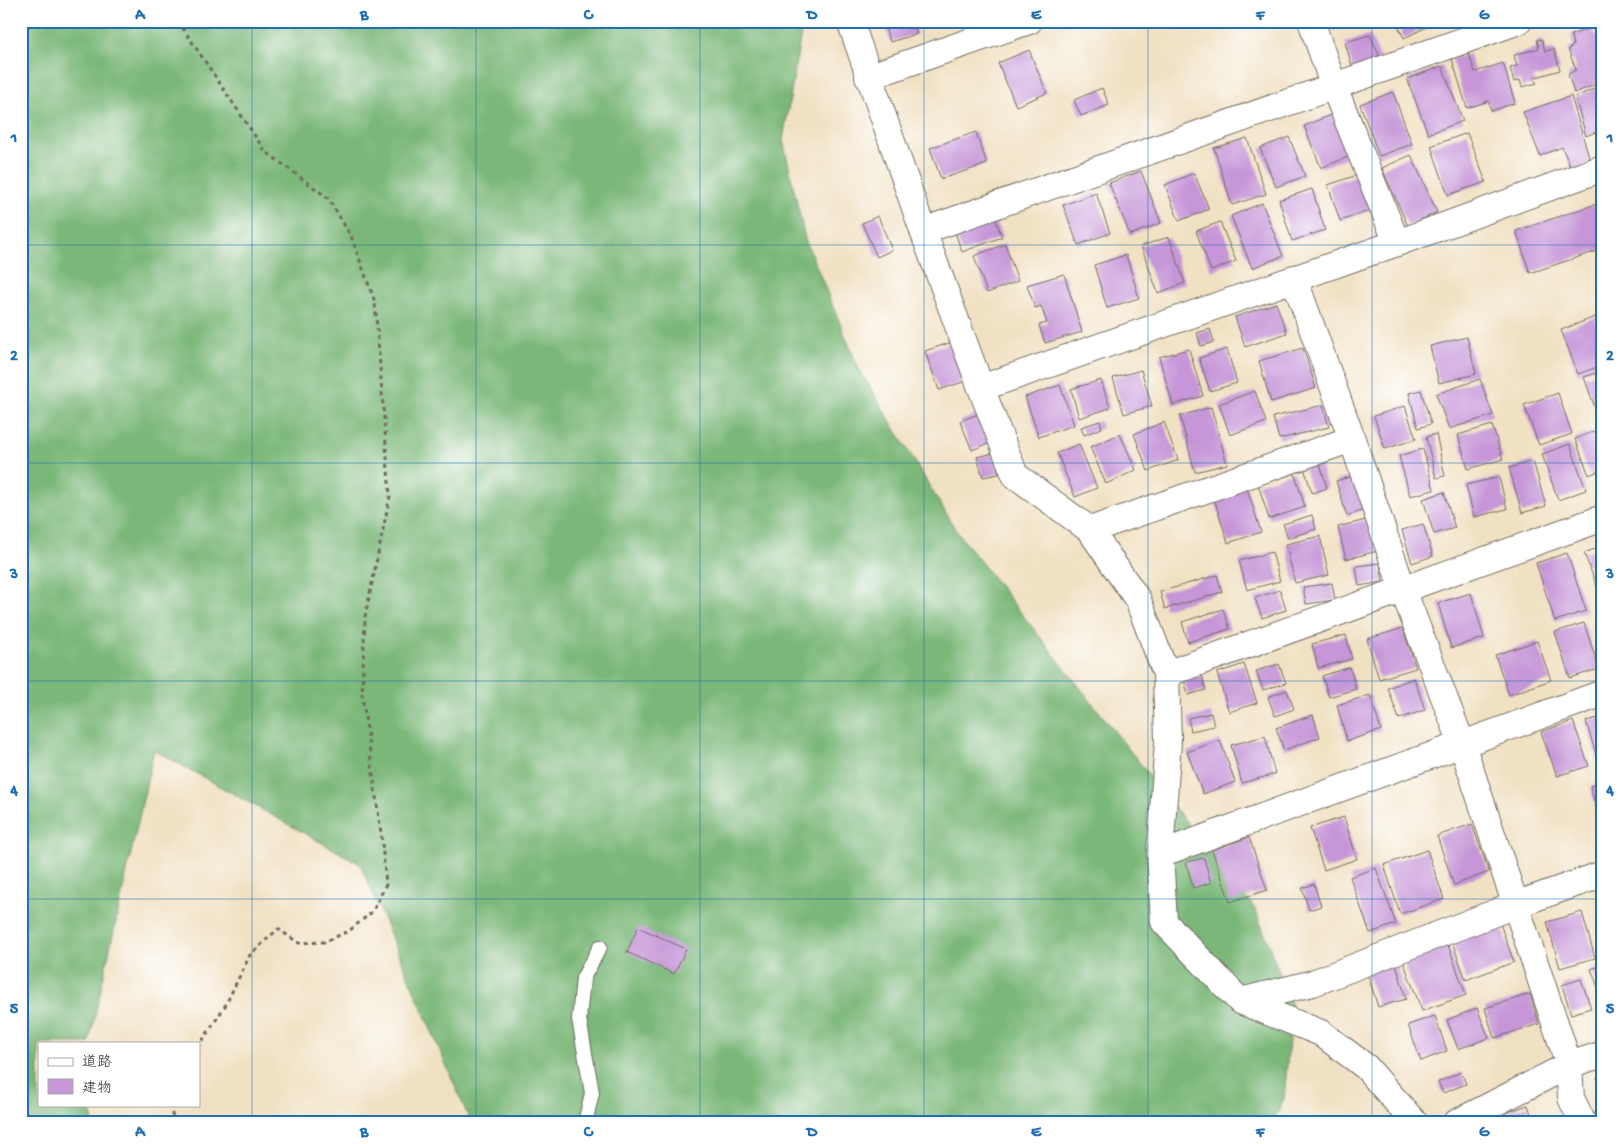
<svg xmlns="http://www.w3.org/2000/svg" width="1624" height="1144" font-family="'Gochi Hand','Klee One',sans-serif">
	<style>
		.forest { fill: #7ab778; stroke: #527152 }
		.building { fill: #c696d8 }
		.lines { fill: none; stroke-linecap: round; stroke-linejoin: round }
		.service-casing { stroke: #706b60; stroke-width: 16 }
		.minor-casing { stroke: #706b60; stroke-width: 28 }
		.path { stroke: #706b60; stroke-width: 3; stroke-dasharray: 4 4; stroke-linecap: butt }
		.service { stroke: #fff; stroke-width: 14 }
		.minor { stroke: #fff; stroke-width: 26 }
		.grid { fill: none; stroke: #1f6fb2; stroke-width: 1; stroke-opacity: 0.55 }
		.neatline { fill: none; stroke: #1f6fb2; stroke-width: 2 }
		.grid-label { font-size: 16px; text-anchor: middle; font-weight: bold; fill: #1f6fb2 }
	</style>
	<rect width="100%" height="100%" fill="#fff"/>
	<filter id="ink" filterUnits="userSpaceOnUse"><feTurbulence type="fractalNoise" baseFrequency=".02" numOctaves="2"/><feDisplacementMap in="SourceGraphic" scale="10" xChannelSelector="R" yChannelSelector="G"/><feConvolveMatrix kernelMatrix="1 2 1 2 8 2 1 2 1" color-interpolation-filters="sRGB"/></filter>
	<filter id="wash" filterUnits="userSpaceOnUse"><feTurbulence type="fractalNoise" baseFrequency=".0096" numOctaves="4" result="noise"/><feDisplacementMap in="SourceGraphic" scale="20" xChannelSelector="R" yChannelSelector="G"/><feGaussianBlur stdDeviation="1.12" result="paint"/><feColorMatrix in="noise" values="0 0 0 0 0 0 0 0 0 0 0 0 0 0 0 0 0 1.4 0 .05"/><feComposite in="paint" operator="in"/></filter>
	<g filter="url(#wash)">
		<rect width="100%" height="100%" fill="#f1e1c3"/>
		<path class="forest" d="M 21,21 L 803,21 L 783,140 L 805,239 L 858,367 L 957,532 L 1255,909 L 1292,1005 L 1284,1099 L 1273,1123 L 471,1123 L 360,864 L 154,750 L 89,1043 L 39,1043 L 39,1105 L 90,1105 L 93,1123 L 21,1123 Z"/>
		<g id="blocks">
			<path class="building" d="M 883,21 L 912,21 L 917,34 L 890,42 Z
				M 1328,21 L 1350,21 L 1331,28 Z
				M 1396,21 L 1432,21 L 1433,24 L 1404,38 Z
				M 1593,27 L 1595,35 L 1602,32 L 1603,33 L 1603,82 L 1574,93 L 1568,74 L 1576,70 L 1568,49 L 1573,46 L 1571,35 Z
				M 1370,35 L 1383,64 L 1354,73 L 1345,42 Z
				M 1542,39 L 1545,51 L 1554,49 L 1560,70 L 1533,78 L 1537,83 L 1522,87 L 1520,80 L 1514,82 L 1510,68 L 1517,66 L 1514,55 L 1539,48 L 1537,40 Z
				M 1029,50 L 1047,93 L 1016,106 L 998,63 Z
				M 1469,54 L 1475,72 L 1503,63 L 1515,103 L 1491,111 L 1489,101 L 1467,108 L 1452,59 Z
				M 1442,66 L 1463,121 L 1428,134 L 1407,79 Z
				M 1603,85 L 1603,129 L 1586,136 L 1575,97 Z
				M 1102,88 L 1109,105 L 1081,116 L 1074,100 Z
				M 1393,92 L 1412,144 L 1379,156 L 1360,104 Z
				M 1571,96 L 1591,164 L 1572,171 L 1562,147 L 1540,156 L 1523,112 Z
				M 1333,114 L 1350,156 L 1321,168 L 1304,126 Z
				M 976,132 L 987,164 L 941,179 L 930,148 Z
				M 1467,133 L 1486,182 L 1448,195 L 1431,146 Z
				M 1289,137 L 1305,176 L 1276,187 L 1260,148 Z
				M 1247,138 L 1266,194 L 1232,205 L 1214,148 Z
				M 1411,155 L 1437,212 L 1408,226 L 1382,168 Z
				M 1141,171 L 1161,223 L 1130,235 L 1109,183 Z
				M 1194,173 L 1209,209 L 1179,221 L 1165,185 Z
				M 1360,174 L 1372,210 L 1340,221 L 1328,185 Z
				M 1312,189 L 1325,230 L 1292,241 L 1279,200 Z
				M 1096,193 L 1110,233 L 1078,245 L 1063,205 Z
				M 1262,203 L 1283,256 L 1252,268 L 1231,216 Z
				M 1599,203 L 1603,213 L 1603,249 L 1530,273 L 1516,231 Z
				M 993,213 L 1002,237 L 962,252 L 953,227 Z
				M 878,216 L 892,250 L 877,257 L 862,223 Z
				M 1220,222 L 1236,261 L 1211,271 L 1196,231 Z
				M 1169,237 L 1185,283 L 1158,293 L 1141,246 Z
				M 1005,244 L 1018,281 L 987,293 L 974,256 Z
				M 1126,255 L 1139,298 L 1107,308 L 1094,265 Z
				M 1064,274 L 1082,332 L 1045,343 L 1039,325 L 1047,323 L 1041,306 L 1035,308 L 1027,285 Z
				M 1276,303 L 1287,333 L 1245,347 L 1235,317 Z
				M 1595,317 L 1603,338 L 1603,365 L 1578,374 L 1561,330 Z
				M 1210,329 L 1214,342 L 1201,346 L 1197,333 Z
				M 1467,337 L 1476,374 L 1439,383 L 1430,346 Z
				M 952,342 L 966,381 L 939,390 L 925,351 Z
				M 1303,348 L 1316,388 L 1271,402 L 1259,361 Z
				M 1189,349 L 1203,396 L 1173,405 L 1159,357 Z
				M 1227,349 L 1237,383 L 1210,391 L 1199,358 Z
				M 1141,370 L 1152,406 L 1124,414 L 1113,378 Z
				M 1603,371 L 1603,418 L 1599,419 L 1584,377 Z
				M 1480,379 L 1493,415 L 1449,429 L 1436,394 Z
				M 1101,380 L 1110,408 L 1079,418 L 1071,389 Z
				M 1060,385 L 1074,425 L 1039,437 L 1025,397 Z
				M 1421,390 L 1431,424 L 1418,428 L 1409,393 Z
				M 1255,391 L 1266,422 L 1230,435 L 1219,404 Z
				M 1558,393 L 1572,434 L 1539,445 L 1524,405 Z
				M 1323,405 L 1329,427 L 1279,439 L 1273,417 Z
				M 1405,406 L 1416,439 L 1385,449 L 1374,416 Z
				M 1211,407 L 1227,464 L 1195,472 L 1180,416 Z
				M 978,414 L 990,443 L 972,450 L 960,421 Z
				M 1100,421 L 1102,428 L 1084,435 L 1081,427 Z
				M 1164,422 L 1178,460 L 1148,471 L 1134,434 Z
				M 1492,425 L 1503,459 L 1468,469 L 1458,435 Z
				M 1603,428 L 1603,469 L 1589,475 L 1575,439 Z
				M 1120,434 L 1136,470 L 1106,484 L 1090,447 Z
				M 1436,434 L 1445,476 L 1436,478 L 1426,437 Z
				M 1079,444 L 1097,488 L 1075,497 L 1057,453 Z
				M 1570,444 L 1586,490 L 1558,500 L 1542,454 Z
				M 1423,449 L 1434,490 L 1410,496 L 1399,456 Z
				M 994,453 L 999,474 L 983,477 L 977,457 Z
				M 1533,461 L 1546,506 L 1522,513 L 1509,468 Z
				M 1320,464 L 1327,488 L 1312,493 L 1304,468 Z
				M 1294,472 L 1305,507 L 1269,519 L 1258,484 Z
				M 1356,475 L 1367,509 L 1347,516 L 1336,481 Z
				M 1499,477 L 1507,509 L 1474,517 L 1466,485 Z
				M 1246,485 L 1261,532 L 1228,543 L 1213,495 Z
				M 1444,492 L 1455,528 L 1434,534 L 1423,499 Z
				M 1312,515 L 1316,529 L 1288,538 L 1283,524 Z
				M 1370,519 L 1378,551 L 1346,559 L 1338,527 Z
				M 1423,524 L 1433,556 L 1412,563 L 1402,530 Z
				M 1320,536 L 1329,575 L 1295,583 L 1286,544 Z
				M 1603,546 L 1603,602 L 1584,553 Z
				M 1272,552 L 1280,581 L 1247,590 L 1239,561 Z
				M 1567,553 L 1586,611 L 1555,621 L 1536,563 Z
				M 1380,563 L 1383,582 L 1359,586 L 1356,566 Z
				M 1217,575 L 1222,592 L 1165,609 L 1160,592 Z
				M 1332,583 L 1335,600 L 1306,604 L 1303,587 Z
				M 1280,590 L 1286,610 L 1262,618 L 1255,598 Z
				M 1471,593 L 1484,638 L 1451,648 L 1438,603 Z
				M 1223,609 L 1230,629 L 1188,642 L 1182,622 Z
				M 1584,623 L 1599,669 L 1570,678 L 1555,632 Z
				M 1403,628 L 1416,668 L 1379,679 L 1367,639 Z
				M 1346,635 L 1352,659 L 1318,668 L 1312,644 Z
				M 1537,641 L 1551,680 L 1509,695 L 1495,655 Z
				M 1244,664 L 1257,703 L 1229,712 L 1217,673 Z
				M 1279,664 L 1286,683 L 1263,690 L 1256,671 Z
				M 1350,667 L 1356,689 L 1329,697 L 1322,676 Z
				M 1202,675 L 1206,690 L 1188,695 L 1184,679 Z
				M 1414,678 L 1425,710 L 1399,719 L 1388,688 Z
				M 1287,690 L 1294,709 L 1275,716 L 1268,697 Z
				M 1370,695 L 1381,730 L 1347,741 L 1337,705 Z
				M 1211,713 L 1214,726 L 1191,731 L 1188,718 Z
				M 1313,715 L 1320,737 L 1284,750 L 1276,728 Z
				M 1603,717 L 1603,767 L 1600,768 L 1586,721 Z
				M 1573,721 L 1589,766 L 1557,776 L 1541,732 Z
				M 1265,736 L 1275,774 L 1242,783 L 1231,745 Z
				M 1220,740 L 1235,782 L 1203,794 L 1187,752 Z
				M 1603,783 L 1603,830 L 1602,830 L 1590,786 Z
				M 1344,817 L 1357,859 L 1324,870 L 1310,828 Z
				M 1472,824 L 1489,872 L 1454,885 L 1437,836 Z
				M 1249,837 L 1267,890 L 1230,902 L 1212,850 Z
				M 1427,850 L 1444,899 L 1400,914 L 1384,865 Z
				M 1204,858 L 1211,883 L 1193,888 L 1186,862 Z
				M 1376,868 L 1396,924 L 1370,933 L 1350,877 Z
				M 1314,884 L 1321,906 L 1309,910 L 1302,888 Z
				M 1582,912 L 1595,958 L 1560,968 L 1547,922 Z
				M 1498,918 L 1514,962 L 1466,980 L 1450,936 Z
				M 638,927 L 686,949 L 674,974 L 627,952 Z
				M 1448,945 L 1466,995 L 1422,1011 L 1403,961 Z
				M 1395,960 L 1406,999 L 1378,1007 L 1366,969 Z
				M 1603,965 L 1603,1000 L 1591,969 Z
				M 1581,979 L 1591,1008 L 1571,1014 L 1562,985 Z
				M 1530,994 L 1539,1024 L 1494,1038 L 1485,1008 Z
				M 1477,1008 L 1489,1038 L 1458,1049 L 1447,1020 Z
				M 1435,1016 L 1447,1051 L 1421,1061 L 1408,1025 Z
				M 1461,1072 L 1466,1084 L 1443,1093 L 1438,1082 Z
				M 1603,1075 L 1603,1092 L 1597,1077 Z
				M 1528,1105 L 1534,1123 L 1489,1123 L 1488,1119 Z"/>
		</g>
	</g>
	<g filter="url(#ink)">
		<use href="#blocks" fill-opacity="0" stroke="#706b60" stroke-width="1"/>
		<g class="lines">
			<defs>
				<path id="service" d="M 585,1123 L 592,1093 L 579,1019 L 583,978 L 600,947"/>
				<path id="minor" d="M 850,21 L 923,231 L 981,388 L 1015,475 L 1090,530 L 1138,600 L 1166,674 L 1168,741 L 1160,854 L 1164,922 L 1240,1001 L 1321,1033 L 1366,1067 L 1415,1123
					M 1311,21 L 1334,87 L 1397,243
					M 868,77 L 1029,21
					M 923,231 L 1519,21
					M 1294,278 L 1352,439 L 1403,590 L 1462,744 L 1569,1065 L 1571,1098 L 1583,1123
					M 981,388 L 1397,243 L 1603,168
					M 1090,530 L 1352,439
					M 1166,674 L 1603,518
					M 1160,854 L 1603,693
					M 1240,1001 L 1313,983 L 1515,905 L 1603,874
					M 1456,1123 L 1569,1065 L 1603,1054"/>
			</defs>
			<use href="#service" class="service-casing"/>
			<use href="#minor" class="minor-casing"/>
			<path class="path" d="M 178,21 L 265,151 L 328,198 L 351,236 L 375,302 L 390,496 L 365,617 L 362,694 L 381,833 L 386,884 L 373,911 L 349,931 L 324,942 L 299,943 L 278,929 L 250,955 L 225,1006 L 199,1046
				M 170,1105 L 174,1123"/>
			<use href="#service" class="service"/>
			<use href="#minor" class="minor"/>
		</g>
	</g>
	<path class="grid" d="M 252,21 L 252,1123M 476,21 L 476,1123M 700,21 L 700,1123M 924,21 L 924,1123M 1148,21 L 1148,1123M 1372,21 L 1372,1123M 21,245 L 1603,245M 21,463 L 1603,463M 21,681 L 1603,681M 21,899 L 1603,899"/>
	<rect width="1624" height="1144" fill="none" stroke="#fff" stroke-width="55"/>
	<rect x="38" y="1042" width="162" height="65" fill="#ffffff" stroke="#aaaaaa"/>
	<rect x="48" y="1058" width="25" height="8" fill="#ffffff" stroke="#aaaaaa"/>
	<text x="82" y="1066" font-size="15" fill="#2b2b2b">道路</text>
	<rect x="48" y="1079" width="25" height="15" fill="#c696d8" stroke="#aaaaaa"/>
	<text x="82" y="1092" font-size="15" fill="#2b2b2b">建物</text>
	<rect x="28" y="28" width="1568" height="1088" class="neatline"/>
	<g class="grid-label">
		<text x="140" y="19">A</text>
		<text x="364" y="19">B</text>
		<text x="588" y="19">C</text>
		<text x="812" y="19">D</text>
		<text x="1036" y="19">E</text>
		<text x="1260" y="19">F</text>
		<text x="1484" y="19">G</text>
		<text x="14" y="142">1</text>
		<text x="1610" y="142">1</text>
		<text x="14" y="360">2</text>
		<text x="1610" y="360">2</text>
		<text x="14" y="578">3</text>
		<text x="1610" y="578">3</text>
		<text x="14" y="795">4</text>
		<text x="1610" y="795">4</text>
		<text x="14" y="1013">5</text>
		<text x="1610" y="1013">5</text>
		<text x="140" y="1136">A</text>
		<text x="364" y="1136">B</text>
		<text x="588" y="1136">C</text>
		<text x="812" y="1136">D</text>
		<text x="1036" y="1136">E</text>
		<text x="1260" y="1136">F</text>
		<text x="1484" y="1136">G</text>
	</g>
</svg>
